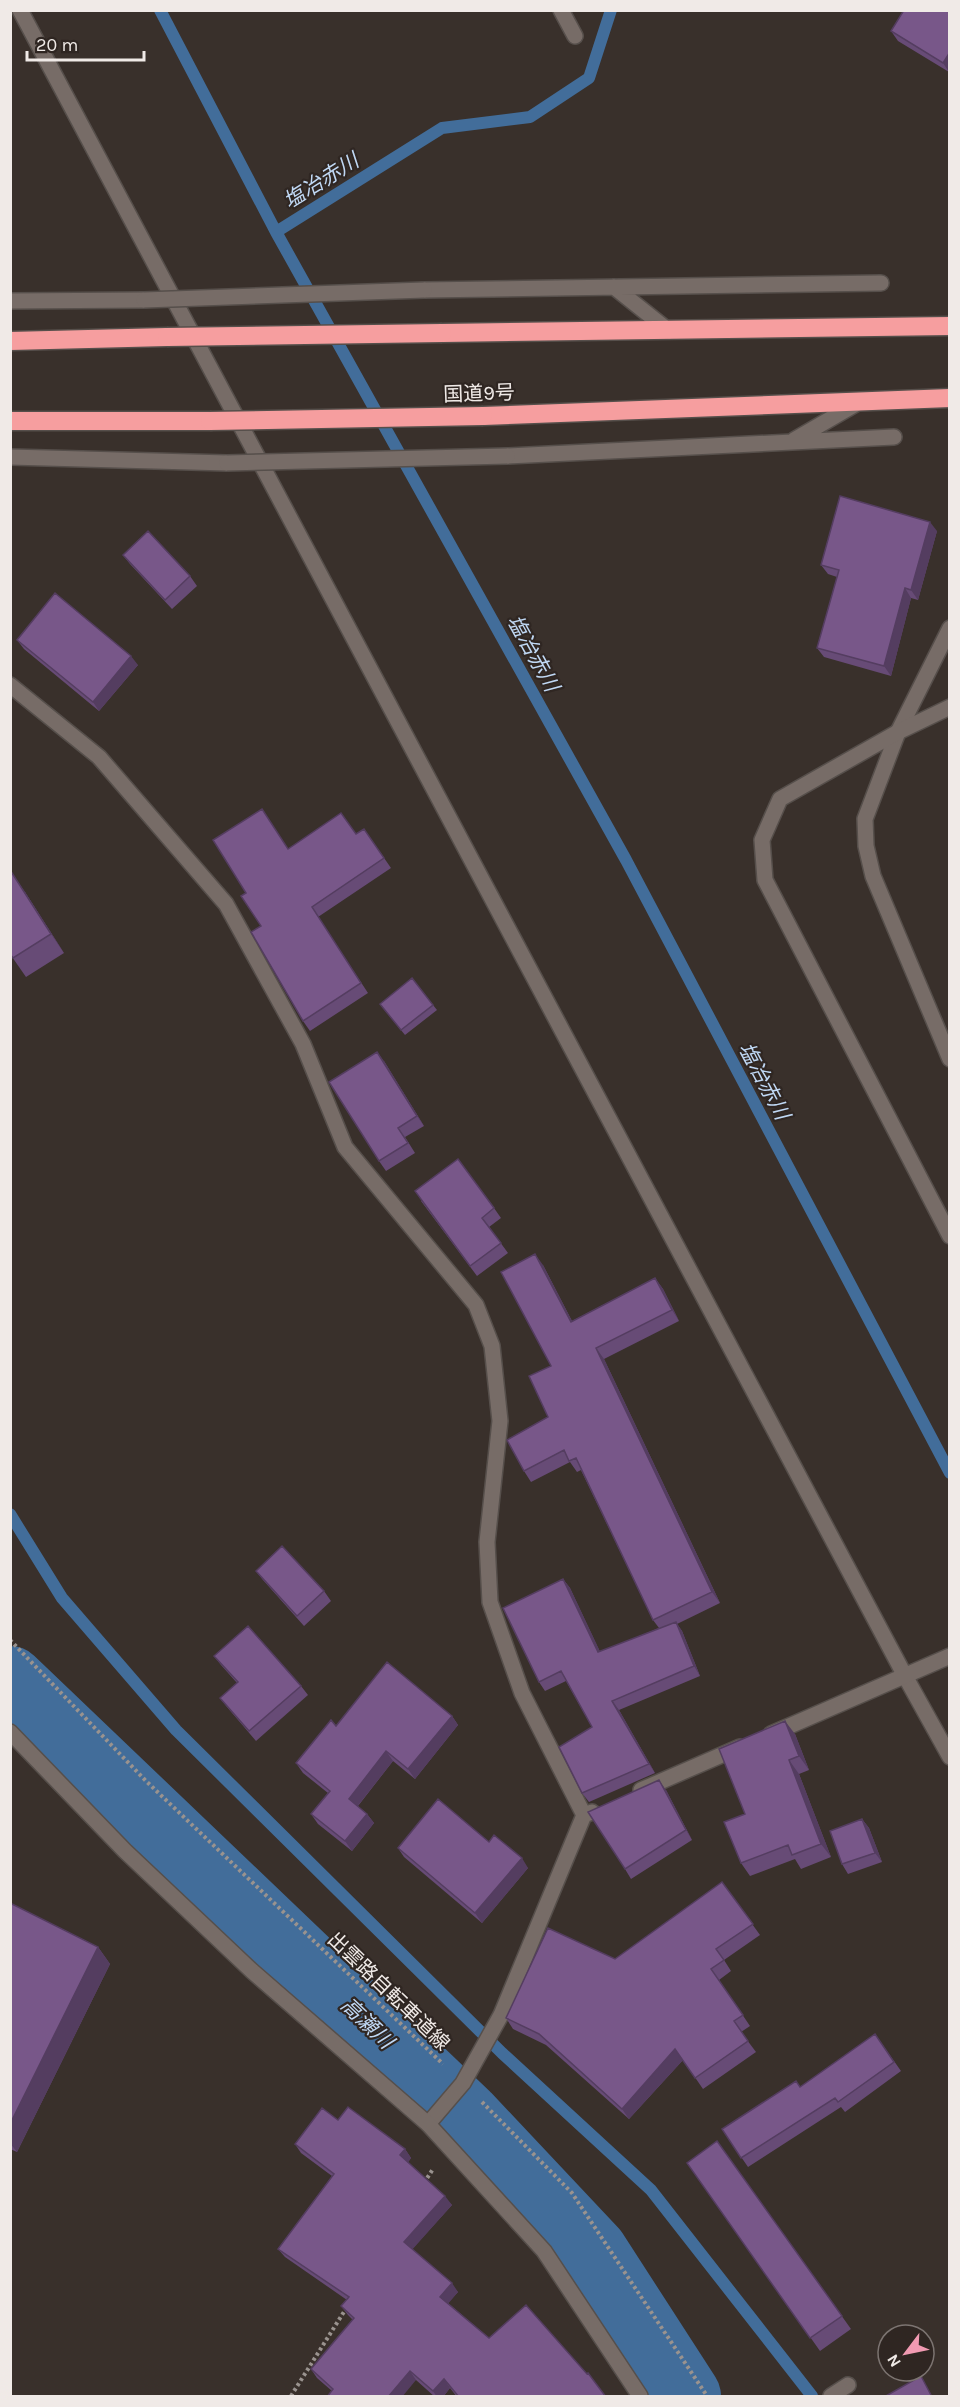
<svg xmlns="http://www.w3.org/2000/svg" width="960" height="2407" font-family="Karla,'Noto Sans JP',sans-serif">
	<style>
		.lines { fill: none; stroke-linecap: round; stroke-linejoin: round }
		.stream { stroke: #426d9a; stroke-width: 12 }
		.river { stroke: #426d9a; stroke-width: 70 }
		.lane-casing { stroke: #564f4b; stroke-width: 18 }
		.street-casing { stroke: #564f4b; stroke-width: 18 }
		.secondary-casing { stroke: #564f4b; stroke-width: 18 }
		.highway-casing { stroke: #564f4b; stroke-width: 21 }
		.path { stroke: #9a938f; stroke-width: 4; stroke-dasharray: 3 3; stroke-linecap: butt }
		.lane { stroke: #776c67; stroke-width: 15 }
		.street { stroke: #776c67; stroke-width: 15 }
		.secondary { stroke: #776c67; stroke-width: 15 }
		.highway { stroke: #f69e9f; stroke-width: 18 }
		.street-bridge-casing { stroke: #564f4b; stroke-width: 18; stroke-linecap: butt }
		.highway-bridge-casing { stroke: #564f4b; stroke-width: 21; stroke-linecap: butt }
		.street-bridge { stroke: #776c67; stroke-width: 15 }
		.highway-bridge { stroke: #f69e9f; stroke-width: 18 }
		.wall { fill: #674b76 }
		.shaded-wall { fill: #543d60 }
		.building { fill: #785789; stroke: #543d60; stroke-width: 1.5 }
		.labels { text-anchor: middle; stroke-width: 4.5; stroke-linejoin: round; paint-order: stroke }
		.street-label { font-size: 20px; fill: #f0eae7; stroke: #2f2622 }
		.water-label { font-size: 21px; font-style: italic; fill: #c0d8f4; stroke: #2f2622 }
	</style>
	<rect width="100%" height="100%" fill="#39302b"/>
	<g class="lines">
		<path class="stream" d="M 160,10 L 276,232
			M 611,10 L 589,78 L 530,117 L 442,128 L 276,232 L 626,860 L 950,1473
			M 10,1514 L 62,1598 L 176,1730 L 502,2053 L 651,2190 L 812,2396"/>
		<path class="river" d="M 10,1681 L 466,2117 L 593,2252 L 686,2396"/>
		<defs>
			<path id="lane" d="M 905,1676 L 950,1757"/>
			<path id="street" d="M 20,10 L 905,1676
				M 561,10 L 575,36
				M 614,287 L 669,331
				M 424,290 L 881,283
				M 10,301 L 144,300
				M 794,440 L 861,401
				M 507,456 L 894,437
				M 10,457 L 227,463
				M 950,628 L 898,732 L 865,819 L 866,846 L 873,876 L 950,1059
				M 10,685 L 99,757 L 226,904 L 303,1044 L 345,1147 L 476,1305 L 492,1346 L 500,1421 L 487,1542 L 490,1602 L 522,1693 L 584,1815
				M 771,1734 L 950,1656
				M 641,1790 L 740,1747
				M 428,2124 L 463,2083 L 501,2015 L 584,1815 L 592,1812
				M 831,2396 L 848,2385"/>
			<path id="secondary" d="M 950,707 L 898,732 L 780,799 L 762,840 L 765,880 L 950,1236
				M 10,1732 L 125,1851 L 252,1971 L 428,2124 L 544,2251 L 640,2396"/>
			<path id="highway" d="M 442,333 L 950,326
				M 10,341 L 167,337
				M 483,416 L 950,398
				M 10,421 L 210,421"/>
		</defs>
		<use href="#lane" class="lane-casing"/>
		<use href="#street" class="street-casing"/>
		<use href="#secondary" class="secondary-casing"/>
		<use href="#highway" class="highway-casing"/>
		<path class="path" d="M 10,1640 L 146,1781 L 443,2064
			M 482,2102 L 572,2193 L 707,2396
			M 424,2183 L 433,2169
			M 291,2396 L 347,2307"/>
		<use href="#lane" class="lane"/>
		<use href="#street" class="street"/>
		<use href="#secondary" class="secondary"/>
		<use href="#highway" class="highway"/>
		<defs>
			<path id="street-bridge" d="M 144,300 L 424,290
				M 227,463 L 507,456"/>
			<path id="highway-bridge" d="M 167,337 L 442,333
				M 210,421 L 483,416"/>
		</defs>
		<use href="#street-bridge" class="street-bridge-casing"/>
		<use href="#highway-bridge" class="highway-bridge-casing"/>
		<use href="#street-bridge" class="street-bridge"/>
		<use href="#highway-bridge" class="highway-bridge"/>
	</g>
	<path class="wall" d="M 950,10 L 949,72 L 898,41 L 891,31 Z
		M 937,531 L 918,600 L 911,598 L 891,676 L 824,657 L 817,648 L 837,577 L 828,574 L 821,565 Z
		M 123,555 L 190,576 L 197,586 L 172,609 L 130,564 Z
		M 17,640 L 138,665 L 99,711 L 24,649 Z
		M 364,829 L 391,868 L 318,917 L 368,993 L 310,1031 L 303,1021 L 246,893 L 288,849 L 356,834 Z
		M 25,892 L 64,953 L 26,977 L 10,954 Z
		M 433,1005 L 437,1010 L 405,1035 L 383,1008 Z
		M 384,1061 L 424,1126 L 405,1137 L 415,1153 L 386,1171 L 379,1161 Z
		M 421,1201 L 494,1208 L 501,1218 L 489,1227 L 508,1253 L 477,1276 Z
		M 543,1265 L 572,1321 L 655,1278 L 663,1289 L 679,1321 L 604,1359 L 720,1603 L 677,1624 L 682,1631 L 700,1676 L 619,1710 L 655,1773 L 589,1802 L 582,1793 L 592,1727 L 566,1681 L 545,1691 L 539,1682 L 563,1579 L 570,1588 L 600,1652 L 659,1628 L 653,1620 L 581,1470 L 577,1472 L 570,1462 L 531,1482 L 524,1471 L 548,1417 L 551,1366 Z
		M 256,1571 L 324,1591 L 331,1601 L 304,1626 L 263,1580 Z
		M 214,1656 L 301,1686 L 308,1695 L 256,1741 L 227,1707 L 220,1698 L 237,1683 L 221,1665 Z
		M 452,1716 L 458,1725 L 415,1779 L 393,1761 L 358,1806 L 367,1814 L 374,1823 L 352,1851 L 318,1824 L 311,1814 L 328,1793 L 303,1773 L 296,1763 L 336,1726 Z
		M 795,1734 L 809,1770 L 799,1774 L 831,1857 L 801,1869 L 795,1859 L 750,1876 L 741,1863 L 745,1814 Z
		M 666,1790 L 692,1840 L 631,1879 L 625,1869 Z
		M 862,1819 L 869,1828 L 882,1862 L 848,1874 L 842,1864 Z
		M 489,1842 L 528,1868 L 482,1923 L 404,1857 L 398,1848 Z
		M 722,1882 L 760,1935 L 724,1960 L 731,1971 L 719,1980 L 750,2026 L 741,2032 L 756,2052 L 703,2089 L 683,2060 L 629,2119 L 546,2045 L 513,2029 L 506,2018 L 615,1959 Z
		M 10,1903 L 98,1947 L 110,1964 L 17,2152 L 10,2149 Z
		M 875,2034 L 901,2071 L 845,2112 L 841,2107 L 748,2167 L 722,2129 L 800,2087 Z
		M 338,2120 L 405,2149 L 411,2158 L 408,2162 L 452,2205 L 412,2249 L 458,2292 L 448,2303 L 489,2338 L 606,2397 L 457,2397 L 450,2388 L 443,2397 L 435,2397 L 416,2380 L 332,2391 L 317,2378 L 311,2369 L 353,2320 L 348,2315 L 341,2306 L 347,2300 L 285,2257 L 278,2249 L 332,2176 L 301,2153 L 295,2144 Z
		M 717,2141 L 851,2329 L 820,2351 L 687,2163 Z"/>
	<path class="shaded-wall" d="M 950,52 L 949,72 L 943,63 Z
		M 930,522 L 937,531 L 918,600 L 911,590 Z
		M 905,588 L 911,598 L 891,676 L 884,666 Z
		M 131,656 L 138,665 L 99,711 L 93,702 Z
		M 12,873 L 25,892 L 64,953 L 51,934 Z
		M 377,1052 L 384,1061 L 424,1126 L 417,1116 Z
		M 535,1254 L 543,1265 L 578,1333 L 571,1322 Z
		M 655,1278 L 663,1289 L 679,1321 L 672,1310 Z
		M 596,1348 L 604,1359 L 720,1603 L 712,1592 Z
		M 563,1579 L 570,1588 L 605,1662 L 598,1652 Z
		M 676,1622 L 682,1631 L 700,1676 L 694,1666 Z
		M 612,1701 L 619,1710 L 655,1773 L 649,1764 Z
		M 452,1716 L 458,1725 L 415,1779 L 408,1769 Z
		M 785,1721 L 795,1734 L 809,1770 L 799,1756 Z
		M 386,1751 L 393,1761 L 356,1808 L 349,1799 Z
		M 789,1760 L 799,1774 L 831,1857 L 821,1844 Z
		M 659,1780 L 666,1790 L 692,1840 L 686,1830 Z
		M 367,1814 L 374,1823 L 352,1851 L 345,1841 Z
		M 862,1819 L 869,1828 L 882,1862 L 875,1853 Z
		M 522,1858 L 528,1868 L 482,1923 L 475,1913 Z
		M 98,1947 L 110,1964 L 17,2152 L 10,2143 L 10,2124 Z
		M 675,2049 L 683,2060 L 629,2119 L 622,2109 Z
		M 405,2149 L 411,2158 L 407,2164 L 400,2155 Z
		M 445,2196 L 452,2205 L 411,2251 L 404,2242 Z
		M 452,2283 L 458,2292 L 447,2305 L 440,2297 Z
		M 410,2371 L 416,2380 L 402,2397 L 388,2397 Z
		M 444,2379 L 450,2388 L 443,2397 L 437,2397 L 433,2391 Z"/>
	<path class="building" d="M 904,10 L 950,10 L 950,52 L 943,63 L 891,31 Z
		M 840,496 L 930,522 L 911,590 L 905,588 L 884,666 L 817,648 L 839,570 L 821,565 Z
		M 148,531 L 190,576 L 165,600 L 123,555 Z
		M 55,593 L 131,656 L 93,702 L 17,640 Z
		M 262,809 L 288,849 L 341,813 L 356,834 L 364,829 L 384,858 L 312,907 L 361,983 L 303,1021 L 251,932 L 261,926 L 241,896 L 246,893 L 213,840 Z
		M 12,873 L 51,934 L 13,958 L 10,954 L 10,874 Z
		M 412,978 L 433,1005 L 401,1030 L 380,1004 Z
		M 377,1052 L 417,1116 L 398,1128 L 408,1143 L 379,1161 L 329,1082 Z
		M 458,1159 L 494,1208 L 482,1218 L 501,1243 L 470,1266 L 415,1191 Z
		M 535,1254 L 571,1322 L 655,1278 L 672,1310 L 596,1348 L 712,1592 L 653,1620 L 576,1458 L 569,1461 L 564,1450 L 524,1471 L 507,1440 L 548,1417 L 529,1376 L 551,1366 L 501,1272 Z
		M 282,1546 L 324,1591 L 297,1616 L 256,1571 Z
		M 563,1579 L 598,1652 L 676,1622 L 694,1666 L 612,1701 L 649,1764 L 582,1793 L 559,1747 L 592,1727 L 561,1671 L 539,1682 L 503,1608 Z
		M 248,1626 L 301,1686 L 249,1731 L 220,1698 L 238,1682 L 214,1656 Z
		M 387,1662 L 452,1716 L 408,1769 L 386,1751 L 349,1799 L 367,1814 L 345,1841 L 311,1814 L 330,1791 L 296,1763 L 331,1720 L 336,1726 Z
		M 785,1721 L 799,1756 L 789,1760 L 821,1844 L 792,1855 L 788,1845 L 741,1863 L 724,1822 L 745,1814 L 719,1749 Z
		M 659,1780 L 686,1830 L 625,1869 L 588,1812 Z
		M 438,1799 L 489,1842 L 494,1835 L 522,1858 L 475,1913 L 398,1848 Z
		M 862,1819 L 875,1853 L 842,1864 L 830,1831 Z
		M 722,1882 L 753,1924 L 716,1949 L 724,1960 L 711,1969 L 743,2015 L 734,2021 L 748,2041 L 695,2078 L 675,2049 L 622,2109 L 539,2034 L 506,2018 L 548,1928 L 615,1959 Z
		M 10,1903 L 98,1947 L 10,2124 Z
		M 875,2034 L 894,2062 L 838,2102 L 835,2098 L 741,2158 L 722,2129 L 796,2081 L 800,2087 Z
		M 348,2107 L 405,2149 L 400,2155 L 445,2196 L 404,2242 L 452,2283 L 440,2297 L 489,2338 L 526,2305 L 587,2374 L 588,2373 L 606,2397 L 459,2397 L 444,2379 L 433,2391 L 410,2371 L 388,2397 L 327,2397 L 333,2389 L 311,2369 L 354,2318 L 341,2306 L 349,2297 L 278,2249 L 334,2174 L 295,2144 L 322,2108 L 338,2120 Z
		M 717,2141 L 842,2316 L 810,2338 L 687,2163 Z
		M 921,2376 L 932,2397 L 884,2397 Z"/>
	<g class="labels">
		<g class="street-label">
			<text transform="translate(479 393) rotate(-2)" y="7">国道9号</text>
			<text transform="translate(389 1991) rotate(44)" y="7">出雲路自転車道線</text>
		</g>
		<g class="water-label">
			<text transform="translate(321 181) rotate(-32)" y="7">塩冶赤川</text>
			<text transform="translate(533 653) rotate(61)" y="7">塩冶赤川</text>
			<text transform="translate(764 1081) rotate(62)" y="7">塩冶赤川</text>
			<text transform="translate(367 2023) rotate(44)" y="7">高瀬川</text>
		</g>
	</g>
	<rect width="960" height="2407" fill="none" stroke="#f0eae7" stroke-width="24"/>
	<g transform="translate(906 2353) rotate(238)"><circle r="28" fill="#2f2622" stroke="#7c7471" stroke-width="1.5"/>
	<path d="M0-4.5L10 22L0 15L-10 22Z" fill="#f19ab2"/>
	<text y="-9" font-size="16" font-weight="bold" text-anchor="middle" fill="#f0eae7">N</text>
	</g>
	<path d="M27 51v9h117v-9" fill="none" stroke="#f0eae7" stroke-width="3"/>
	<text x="36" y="51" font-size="18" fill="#f0eae7" stroke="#2f2622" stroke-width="4.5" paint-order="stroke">20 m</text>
</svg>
